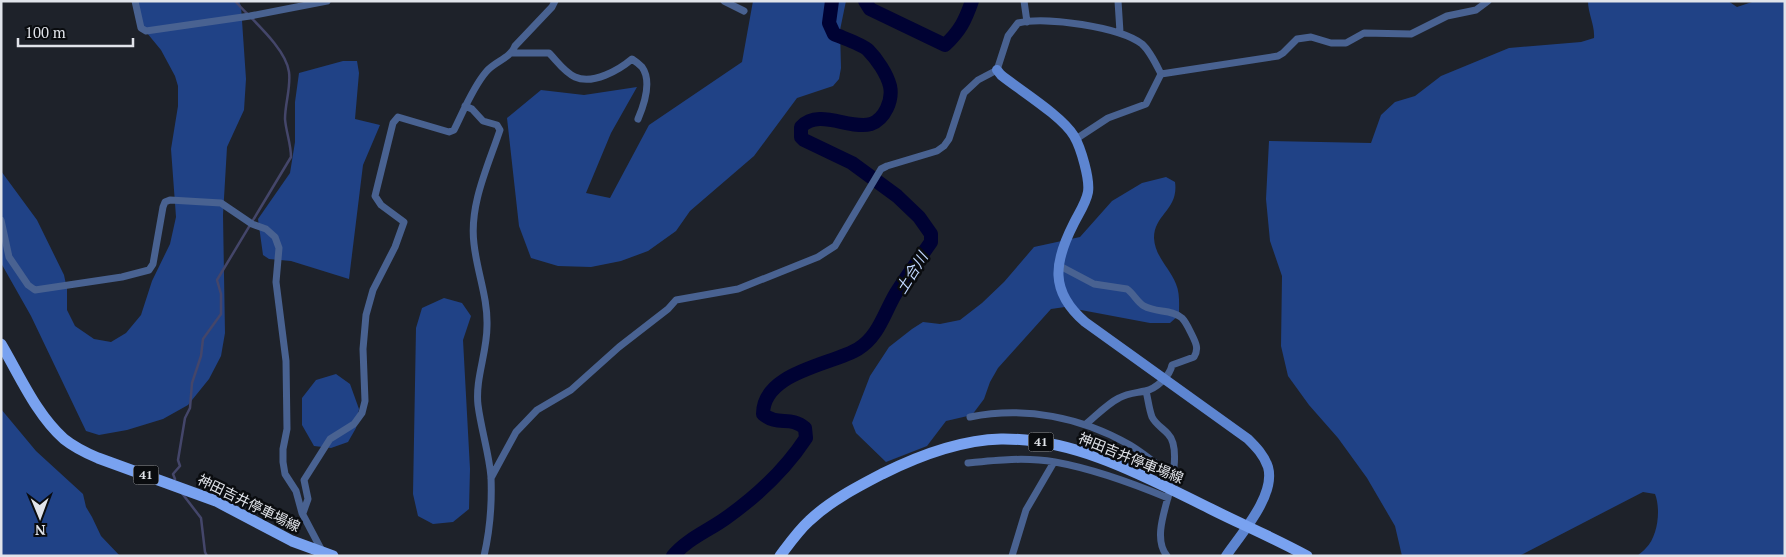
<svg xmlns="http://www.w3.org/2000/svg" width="1786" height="557" font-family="'PT Serif','Noto Sans JP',serif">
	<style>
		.forest { fill: #204286 }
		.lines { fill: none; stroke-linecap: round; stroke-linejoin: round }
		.stream { stroke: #44466a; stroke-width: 2.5 }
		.river { stroke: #000233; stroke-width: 14 }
		.street { stroke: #496291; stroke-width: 7 }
		.secondary { stroke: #5d85d1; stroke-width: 10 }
		.primary { stroke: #79a2f0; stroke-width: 11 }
		.labels { text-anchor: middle; stroke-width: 5; stroke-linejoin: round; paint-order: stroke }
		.shield { fill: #0a0c0f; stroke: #a0a3a8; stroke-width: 1 }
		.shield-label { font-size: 12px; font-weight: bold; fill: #e1e4ea }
		.street-label { font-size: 14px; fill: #e1e4ea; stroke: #0a0c0f }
		.water-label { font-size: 15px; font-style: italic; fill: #c1d7ff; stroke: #0a0c0f }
	</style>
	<rect width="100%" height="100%" fill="#1e222a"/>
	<path class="forest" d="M 137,1 L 239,1 L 241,6 L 246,79 L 244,110 L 227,147 L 223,215 L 225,333 L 221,356 L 209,379 L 188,405 L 163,419 L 127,430 L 99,435 L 86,431 L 31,316 L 1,263 L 1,171 L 37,220 L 64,275 L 67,289 L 67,310 L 75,326 L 94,339 L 111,342 L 126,333 L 141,315 L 152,281 L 170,244 L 176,217 L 171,149 L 178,106 L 178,86 L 175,76 L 161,50 L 147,33 L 141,21 Z
		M 753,1 L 846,1 L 840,30 L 841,68 L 839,79 L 833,86 L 797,98 L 754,156 L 690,211 L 676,231 L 648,251 L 621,261 L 591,267 L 558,266 L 531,258 L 519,226 L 507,118 L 541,90 L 584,95 L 637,87 L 611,133 L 586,193 L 610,198 L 649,125 L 742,62 Z
		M 1588,1 L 1728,1 L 1737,7 L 1755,1 L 1785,1 L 1785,556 L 1637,556 C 1640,553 1644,551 1646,548 C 1658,536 1661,509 1655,494 L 1643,492 L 1519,556 L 1402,556 L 1395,526 L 1367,478 L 1338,438 L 1309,405 L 1288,376 L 1281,346 L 1282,276 L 1270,241 L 1266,199 L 1269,141 L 1371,143 L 1381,115 L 1395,102 L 1415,96 L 1441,76 L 1509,48 L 1581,42 L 1594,38 C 1595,25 1588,14 1588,1 Z
		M 343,61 L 357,61 L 359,73 L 355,119 L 380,125 L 363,165 L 349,279 L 291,261 L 269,259 L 263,255 L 258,219 L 290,173 L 295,142 L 295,102 L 299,73 Z
		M 1166,177 L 1175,182 C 1179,210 1154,214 1154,238 C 1155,257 1170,268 1176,284 C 1180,293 1179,305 1179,315 L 1170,323 L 1150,323 L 1065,307 L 1051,309 L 998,368 L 990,382 L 984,399 L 972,415 L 946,421 L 927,446 L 886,462 L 856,433 L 852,423 L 870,376 L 889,347 L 912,329 L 923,322 L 940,324 L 960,320 L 982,303 L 1004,282 L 1034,247 L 1080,237 L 1112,201 L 1142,183 Z
		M 444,298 L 462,303 L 471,316 L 463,340 L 470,469 L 469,509 L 453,522 L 433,524 L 418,516 L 413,494 L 416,328 L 422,308 Z
		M 336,374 L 350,384 L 359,409 L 356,428 L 348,442 L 331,448 L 314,446 L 302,425 L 302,398 L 316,380 Z
		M 1,409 L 36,451 L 83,494 L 86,507 L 92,517 L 101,536 L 120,556 L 1,556 Z"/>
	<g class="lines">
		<path class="stream" d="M 175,479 L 173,474 L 180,466 L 178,460 L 185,418 L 190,408 L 192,383 L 201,356 L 203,339 L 221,314 L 221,294 L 217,280 L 291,157 C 291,144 286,132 285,119 C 285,103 291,88 289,72 C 286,48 251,19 235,1
			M 181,492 L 201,518 L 205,552 L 207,556"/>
		<path class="river" d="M 865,1 L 870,9 L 945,45 C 960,31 965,21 972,1
			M 673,556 C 687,539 708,531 726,518 C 757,496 785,470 806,438 L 805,428 C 790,415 778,427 763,414 C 763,372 831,365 858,349 C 879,336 884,313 896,293 C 907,276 919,259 931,242 L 931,234 L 919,217 L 897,196 L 852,163 L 804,140 L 801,137 L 801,127 C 819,108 849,130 871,124 C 885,119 893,100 890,86 C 887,74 877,59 868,50 C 862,44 843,38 834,34 L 829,23 L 832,1"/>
		<path class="street" d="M 135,1 L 141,28 L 146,31 L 250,16 L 327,1
			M 724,1 L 744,11
			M 1024,1 L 1027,22
			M 1118,1 L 1120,32
			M 512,53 L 549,53 C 557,61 564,72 575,77 C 593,85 619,70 632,59 C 635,61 639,64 642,67 C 652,81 644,105 638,119
			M 1161,74 L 1278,56 L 1283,53 L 1297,39 L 1311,37 L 1331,43 L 1346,43 L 1364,33 L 1411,34 L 1447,16 L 1476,10 L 1488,1
			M 465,106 L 472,109 L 483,121 L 497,125 L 500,130 C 488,166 469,205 474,244 C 477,272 488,298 487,326 C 487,353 475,379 478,405 C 481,429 489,453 491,477 C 492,502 490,530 484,556
			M 1076,139 L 1108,118 L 1146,104 L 1161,74
			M 1,220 L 9,257 L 28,285 L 35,290 L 122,277 L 149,270 L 153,264 L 163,207 L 165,202 L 170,200 L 221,203 L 252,224 L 266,229 L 275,237 L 279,248 L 276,282 L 286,361 L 287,429 L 283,449 L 283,462 L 285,474 L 296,491 L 302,513 L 322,551
			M 1058,265 L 1094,284 L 1127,289 C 1134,294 1137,302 1144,306 C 1156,313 1172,309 1182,318 C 1186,322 1189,329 1192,335 C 1196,343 1199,349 1194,357 L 1172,365 C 1170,376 1156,389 1145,391 C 1136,393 1128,393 1119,398 C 1107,404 1096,416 1086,424
			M 1146,391 C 1148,399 1149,409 1152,417 C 1156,425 1163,428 1168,434 C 1175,441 1175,457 1174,467 C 1174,493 1149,534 1167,556
			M 970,417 C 1025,406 1081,417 1130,445 C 1145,454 1159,466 1173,477
			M 968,463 C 997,460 1026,457 1055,462 C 1094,469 1132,483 1168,498
			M 491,478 L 516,432 L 537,410 L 571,390 L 619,347 L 668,309 L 676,300 L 738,289 L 818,257 L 835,246 L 881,169 L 887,166 L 937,151 L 944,146 L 949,139 L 964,93 L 978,80 L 997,70 L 1008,36 L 1018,23 C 1045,16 1120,27 1142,44 C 1150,51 1156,64 1161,74
			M 303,513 L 308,499 L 304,480 L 330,439 L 354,424 L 362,413 L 365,401 L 363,349 L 366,315 L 373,290 L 395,247 L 404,222 L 381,205 L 375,196 L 393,123 L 398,117 L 449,132 L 454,130 C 463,112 473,87 486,72 C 495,61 510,59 515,46 L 552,7 L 555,1
			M 1012,556 L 1026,510 L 1054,462"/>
		<path class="secondary" d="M 997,70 L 1001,75 C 1021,91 1062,116 1074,136 C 1081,148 1090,179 1088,192 C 1086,203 1079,213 1074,223 C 1054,262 1049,291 1085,322 L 1248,439 C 1256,447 1264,455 1268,467 C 1276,495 1241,534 1226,556"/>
		<path class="primary" d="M 1,344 C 20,376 36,414 64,439 C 74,447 86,453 98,458 L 216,501 L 292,541 L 333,556
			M 780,556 C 789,544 798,531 809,521 C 830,501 857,487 882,474 C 918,456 960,440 1001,439 C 1076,438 1146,477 1211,509 C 1243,525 1276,539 1307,556"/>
	</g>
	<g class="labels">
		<g class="shield">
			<rect x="1028.5" y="432.5" width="25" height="19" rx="4"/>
			<rect x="133.5" y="465.5" width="25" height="19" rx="4"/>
		</g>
		<g class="shield-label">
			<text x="1041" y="446">41</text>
			<text x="146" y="479">41</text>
		</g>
		<g class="street-label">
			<text transform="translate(1131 458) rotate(22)" y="5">神田吉井停車場線</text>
			<text transform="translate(249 503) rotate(26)" y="5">神田吉井停車場線</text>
		</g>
		<g class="water-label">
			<text transform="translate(912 273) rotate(-58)" y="5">土合川</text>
		</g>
	</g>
	<rect width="1786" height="557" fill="none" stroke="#e1e4ea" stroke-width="5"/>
	<g transform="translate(40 517) rotate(179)" stroke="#0a0c0f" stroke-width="4" paint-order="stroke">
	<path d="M0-4L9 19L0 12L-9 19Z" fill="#e1e4ea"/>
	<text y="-8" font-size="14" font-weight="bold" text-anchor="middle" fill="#e1e4ea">N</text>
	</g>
	<path d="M18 38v8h115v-8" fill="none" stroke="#e1e4ea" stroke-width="2.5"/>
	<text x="25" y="38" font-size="15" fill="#e1e4ea" stroke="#0a0c0f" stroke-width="4" paint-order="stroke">100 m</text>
</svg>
